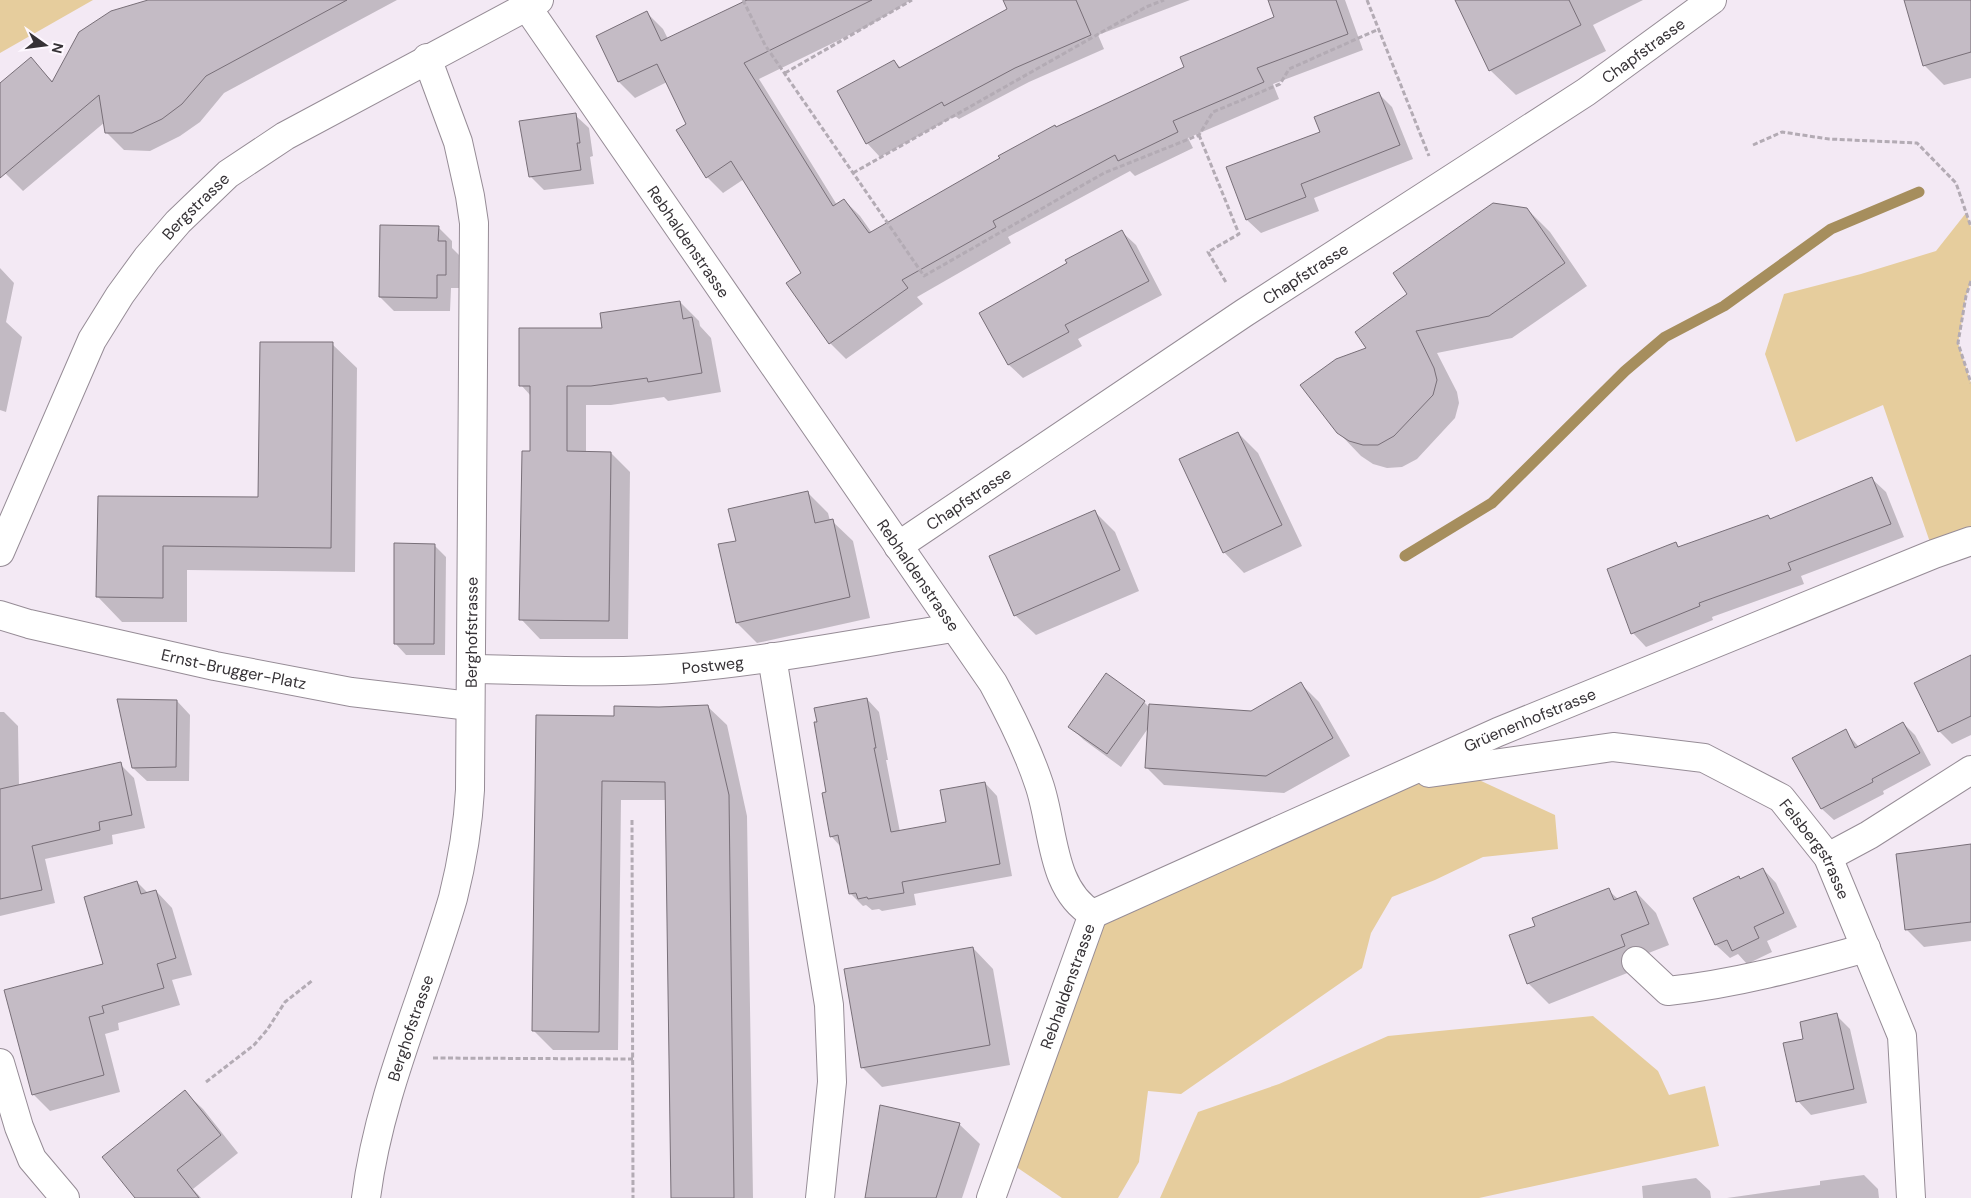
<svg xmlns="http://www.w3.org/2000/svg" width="1971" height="1198" font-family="'DM Sans',sans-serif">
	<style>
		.green { fill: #e6cd9d }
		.shadow { fill: #0003 }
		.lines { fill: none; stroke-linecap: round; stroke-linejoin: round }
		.stream { stroke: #a68e5d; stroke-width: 11 }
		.building { fill: #c4bbc5; stroke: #786f78 }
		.minor-casing { stroke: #968c96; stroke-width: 30 }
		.path { stroke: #b3abb4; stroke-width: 3; stroke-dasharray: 5 2.5; stroke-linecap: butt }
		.minor { stroke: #fff; stroke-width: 28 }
		.labels { text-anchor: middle; stroke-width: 4; stroke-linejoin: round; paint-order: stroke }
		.street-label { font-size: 16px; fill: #363236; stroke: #fef8ff }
	</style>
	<rect width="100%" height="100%" fill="#f3e9f4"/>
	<path class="green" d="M 0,0 L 93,0 L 0,53 Z
		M 1966,213 L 1971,227 L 1971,281 L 1966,296 L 1958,343 L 1971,383 L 1971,541 L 1934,554 L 1883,405 L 1796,442 L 1765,354 L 1784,294 L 1861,274 L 1936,251 Z
		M 1396,777 L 1479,780 L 1555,815 L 1558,849 L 1483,857 L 1435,880 L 1392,897 L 1371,933 L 1362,968 L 1181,1094 L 1148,1091 L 1139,1162 L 1118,1198 L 1062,1198 L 1006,1160 L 1093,914 Z
		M 1593,1016 L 1658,1071 L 1669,1095 L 1705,1086 L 1719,1146 L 1479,1198 L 1160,1198 L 1198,1112 L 1279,1084 L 1388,1036 Z"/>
	<path class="shadow" d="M 166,0 L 397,0 L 224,93 L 200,122 L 180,136 L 150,151 L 124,150 L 106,132 L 105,122 L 23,191 L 0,168 L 0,85 L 31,59 L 54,83 Z
		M 749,0 L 911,0 L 870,25 L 759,79 L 837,205 L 844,200 L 860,216 L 872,233 L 1057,128 L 1186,67 L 1276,17 L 1287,0 L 1345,0 L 1363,50 L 1273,84 L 1279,99 L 1188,138 L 1193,148 L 1135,176 L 1130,171 L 1008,237 L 1011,243 L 917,297 L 923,304 L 846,359 L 830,343 L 802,273 L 744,179 L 723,193 L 707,177 L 687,124 L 667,82 L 635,98 L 619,82 L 598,37 L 647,13 L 663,29 L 668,39 Z
		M 1025,0 L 1190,0 L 1098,35 L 1104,49 L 1029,82 L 959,119 L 955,116 L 880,157 L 867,143 L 894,61 L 901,68 Z
		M 1456,0 L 1643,0 L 1593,25 L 1606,51 L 1516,95 L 1490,70 Z
		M 1906,0 L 1971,0 L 1971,78 L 1944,85 L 1924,65 Z
		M 1378,93 L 1392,107 L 1413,159 L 1314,198 L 1319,211 L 1261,233 L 1247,220 L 1227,168 L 1321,132 Z
		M 575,115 L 589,128 L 593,156 L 590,157 L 594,184 L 544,190 L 531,177 Z
		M 1527,209 L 1550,232 L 1587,286 L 1512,338 L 1437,353 L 1457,392 L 1459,403 L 1455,418 L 1417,459 L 1402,467 L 1387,468 L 1373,464 L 1361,456 L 1338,432 L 1368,348 Z
		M 438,227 L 452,241 L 452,248 L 460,256 L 459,288 L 451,288 L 450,311 L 394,311 L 380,297 Z
		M 1122,232 L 1136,245 L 1162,295 L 1078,339 L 1082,346 L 1023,378 L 1009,365 L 980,313 Z
		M 0,268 L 14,283 L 6,322 L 22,337 L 6,412 L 0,410 Z
		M 680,302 L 699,321 L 700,326 L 711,338 L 721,392 L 668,401 L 664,397 L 611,405 L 586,405 L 586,453 L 611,453 L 630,472 L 628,639 L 540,639 L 521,619 L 531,452 L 531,396 L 521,385 L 604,329 Z
		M 332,344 L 357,368 L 355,572 L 187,570 L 187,622 L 122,622 L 98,597 L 99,497 L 260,498 Z
		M 1238,433 L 1258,453 L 1302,546 L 1244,573 L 1224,552 Z
		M 1872,479 L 1886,492 L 1904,537 L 1801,576 L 1804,584 L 1712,617 L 1713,620 L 1646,647 L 1633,633 L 1676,544 L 1680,548 L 1768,516 L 1771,519 Z
		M 808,493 L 828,513 L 830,521 L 832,521 L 853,541 L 870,618 L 757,643 L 737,623 L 737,542 Z
		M 1095,512 L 1115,532 L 1139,591 L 1036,635 L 1015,615 Z
		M 434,545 L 446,557 L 445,655 L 406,655 L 395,643 Z
		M 1971,656 L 1971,735 L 1952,744 L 1939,731 Z
		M 1301,684 L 1319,702 L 1350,756 L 1284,793 L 1164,785 L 1146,767 L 1149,727 L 1121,767 L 1084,740 L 1070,727 L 1144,702 L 1150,708 L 1252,712 Z
		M 867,699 L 879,712 L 888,760 L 886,760 L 900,832 L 947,823 L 985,783 L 997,796 L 1012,876 L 914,894 L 916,905 L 882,911 L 879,909 L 872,910 L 866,905 L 863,906 L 850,893 L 841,847 L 831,836 L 828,793 Z
		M 177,701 L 190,715 L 189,781 L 147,781 L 133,768 Z
		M 707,706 L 727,725 L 747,816 L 753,1198 L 672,1198 L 667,800 L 621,800 L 618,1050 L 553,1050 L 533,1030 L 615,717 L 659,708 Z
		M 0,712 L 4,712 L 18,726 L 19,786 L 120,764 L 134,778 L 145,828 L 112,835 L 113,844 L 45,859 L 55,903 L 0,916 Z
		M 1903,723 L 1915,735 L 1931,765 L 1883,791 L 1884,794 L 1834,820 L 1822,809 L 1793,758 L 1845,731 L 1859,747 Z
		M 1971,846 L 1971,941 L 1924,947 L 1906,929 Z
		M 1763,869 L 1776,883 L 1797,927 L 1767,941 L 1772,952 L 1747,964 L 1738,954 L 1730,958 L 1716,945 L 1695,898 Z
		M 137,882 L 148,893 L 156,891 L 172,908 L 192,975 L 172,980 L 180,1005 L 118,1023 L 119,1030 L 105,1034 L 120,1092 L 50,1111 L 33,1094 L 119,973 Z
		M 1608,890 L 1618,899 L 1636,892 L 1656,913 L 1669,945 L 1641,956 L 1645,966 L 1549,1004 L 1528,983 L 1536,926 Z
		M 973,948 L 993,969 L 1010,1065 L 882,1087 L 862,1067 Z
		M 1836,1015 L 1850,1029 L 1867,1103 L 1811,1115 L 1798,1101 Z
		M 185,1092 L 203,1109 L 238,1153 L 193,1189 L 201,1198 L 136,1198 Z
		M 959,1124 L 980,1144 L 962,1198 L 866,1198 Z
		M 1864,1175 L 1878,1189 L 1879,1198 L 1727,1198 L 1820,1185 L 1820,1181 Z
		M 1696,1178 L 1710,1191 L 1711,1198 L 1643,1198 L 1642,1186 Z"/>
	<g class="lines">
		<path class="stream" d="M 1405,556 L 1492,503 L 1625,371 L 1665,337 L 1724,306 L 1831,229 L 1919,192"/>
	</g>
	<path class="building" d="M 148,0 L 347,0 L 206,76 L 182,104 L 162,119 L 132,133 L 105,133 L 99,95 L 0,178 L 0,83 L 31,57 L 52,82 L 79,32 L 111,11 Z
		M 747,0 L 872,0 L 744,63 L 833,206 L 844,199 L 869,233 L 1000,158 L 998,156 L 1055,125 L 1056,127 L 1184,67 L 1180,57 L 1274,17 L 1268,0 L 1336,0 L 1348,34 L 1257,68 L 1264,82 L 1173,121 L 1178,132 L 1118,161 L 1115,155 L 993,221 L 996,227 L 902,280 L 908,288 L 829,344 L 786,283 L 801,273 L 731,161 L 706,178 L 676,130 L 686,124 L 657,64 L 618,82 L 596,36 L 647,11 L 661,41 Z
		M 1003,0 L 1076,0 L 1091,35 L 1015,68 L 944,106 L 942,102 L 866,144 L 837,91 L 894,60 L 899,68 L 1007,9 Z
		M 1455,0 L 1569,0 L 1581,25 L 1489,71 Z
		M 1904,0 L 1971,0 L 1971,52 L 1923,66 Z
		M 1379,92 L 1400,145 L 1301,184 L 1306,197 L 1246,220 L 1226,167 L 1320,132 L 1314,117 Z
		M 576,113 L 580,143 L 577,143 L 581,170 L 529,177 L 519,121 Z
		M 1493,203 L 1527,208 L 1565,263 L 1489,316 L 1416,331 L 1434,368 L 1437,380 L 1433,395 L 1394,436 L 1378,445 L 1363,445 L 1349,441 L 1337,433 L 1300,385 L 1336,359 L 1366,348 L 1355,332 L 1407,294 L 1393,273 Z
		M 380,225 L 439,226 L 438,241 L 446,241 L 446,275 L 437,275 L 437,298 L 379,297 Z
		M 1122,230 L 1149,281 L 1065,325 L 1069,332 L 1008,365 L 979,313 L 1067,263 L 1065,260 Z
		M 680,301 L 683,319 L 692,317 L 702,373 L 648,382 L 647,378 L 591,386 L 567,386 L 567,451 L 611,452 L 609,621 L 519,620 L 522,451 L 530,451 L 530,386 L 519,386 L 519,328 L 602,328 L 600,313 Z
		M 260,342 L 333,342 L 331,548 L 163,546 L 163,598 L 96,597 L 98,496 L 258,497 Z
		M 1238,432 L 1282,525 L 1223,553 L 1179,459 Z
		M 1872,477 L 1891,524 L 1788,563 L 1791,570 L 1699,603 L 1700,606 L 1631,634 L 1607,569 L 1676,542 L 1678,547 L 1768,515 L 1770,519 Z
		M 808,491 L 815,523 L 833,519 L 850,597 L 736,623 L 718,544 L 736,541 L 728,509 Z
		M 1095,510 L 1120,570 L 1014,616 L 989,556 Z
		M 394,543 L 435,544 L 434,644 L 394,644 Z
		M 1971,655 L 1971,716 L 1938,732 L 1914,683 Z
		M 1106,673 L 1145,701 L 1107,754 L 1068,727 Z
		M 1301,682 L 1333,738 L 1266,776 L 1145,768 L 1149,704 L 1251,711 Z
		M 867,698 L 876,748 L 874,748 L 891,832 L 946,822 L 940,790 L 985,782 L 1000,864 L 902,882 L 904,893 L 868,899 L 867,897 L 858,899 L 856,893 L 849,894 L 838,835 L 830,837 L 822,793 L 826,792 L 814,722 L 817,722 L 814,708 Z
		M 117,699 L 177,700 L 176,767 L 132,768 Z
		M 708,705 L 729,795 L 734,1198 L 671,1198 L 665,782 L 602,781 L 599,1032 L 532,1031 L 536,715 L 614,716 L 614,706 L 659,707 Z
		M 1903,722 L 1920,753 L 1872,779 L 1873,782 L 1821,809 L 1792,758 L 1846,729 L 1855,748 Z
		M 121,762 L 132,815 L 99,822 L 100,830 L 32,846 L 42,890 L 0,899 L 0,789 Z
		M 1971,844 L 1971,922 L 1905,930 L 1896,854 Z
		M 1763,868 L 1784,913 L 1754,927 L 1759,938 L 1732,951 L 1727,940 L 1715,945 L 1693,898 L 1739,876 L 1740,879 Z
		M 137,881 L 141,894 L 156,890 L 176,958 L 157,964 L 164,988 L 102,1006 L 104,1013 L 89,1017 L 104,1075 L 32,1095 L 4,990 L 103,964 L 84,897 Z
		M 1609,888 L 1614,900 L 1636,891 L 1649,924 L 1621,935 L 1625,946 L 1527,984 L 1509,935 L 1535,926 L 1532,918 Z
		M 973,947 L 990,1045 L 861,1068 L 844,969 Z
		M 1837,1013 L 1854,1089 L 1796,1102 L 1783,1043 L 1803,1039 L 1800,1022 Z
		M 185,1090 L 221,1135 L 177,1170 L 199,1198 L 135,1198 L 102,1157 Z
		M 880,1105 L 960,1123 L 936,1198 L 865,1198 Z"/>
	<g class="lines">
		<defs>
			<g id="minor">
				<path id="s1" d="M 527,7 L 993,683 C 1011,716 1027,748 1039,784 C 1054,827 1050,889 1093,914"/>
				<path id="s2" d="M 898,546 L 1244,313 L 1586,92 L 1712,0"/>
				<path id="s3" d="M 0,552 L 92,340 L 120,295 L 147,258 L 178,222 L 228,174 L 285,136 L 539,0"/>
				<path id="s4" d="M 0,615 L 29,624 L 215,666 L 351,692 L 470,706"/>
				<path d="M 772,657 L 829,1005 L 832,1082 L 820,1198"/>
				<path id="s5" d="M 471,669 C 541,670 613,674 683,668 C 774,660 864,642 953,628"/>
				<path id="s6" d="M 1429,773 L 1613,747 L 1704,758 L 1781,798 L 1828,857 L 1902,1036 L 1911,1198"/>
				<path d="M 1828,857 L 1869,835 L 1971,770"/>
				<path id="s7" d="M 1093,914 L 1498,732 L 1934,554 L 1971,541"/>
				<path d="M 1636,961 L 1668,991 C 1735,984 1801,966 1866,948"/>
				<path d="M 0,1063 L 19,1127 L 32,1159 L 65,1198"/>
				<path id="s8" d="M 366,1198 C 379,1094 424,998 453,898 C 462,862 468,827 470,790 L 474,223 L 470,196 L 458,142 L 427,58"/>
				<path id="s9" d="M 991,1198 L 1093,914"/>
			</g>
		</defs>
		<use href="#minor" class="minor-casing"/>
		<path class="path" d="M 743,0 L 765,45 L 924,276 L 1104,173 L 1199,135 L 1213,112 L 1280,84 L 1289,69 L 1379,29
			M 1367,0 L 1429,156
			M 785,73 L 912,0
			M 1199,135 L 1239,234 L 1208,252 L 1227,284
			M 1753,145 L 1782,132 L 1829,139 L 1917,143 L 1956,183 L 1971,227
			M 853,173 L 1146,7 L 1164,0
			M 1971,281 L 1966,296 L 1958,343 L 1971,383
			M 632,820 L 633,1198
			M 433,1058 L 633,1059
			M 206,1082 L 254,1045 L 267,1030 L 285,1002 L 313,980"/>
		<use href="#minor" class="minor"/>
	</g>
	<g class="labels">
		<g class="street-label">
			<text dy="6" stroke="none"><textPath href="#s2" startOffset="895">Chapfstrasse</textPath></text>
			<text dy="6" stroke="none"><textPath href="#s3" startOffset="401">Bergstrasse</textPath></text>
			<text dy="6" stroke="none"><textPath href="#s1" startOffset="285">Rebhaldenstrasse</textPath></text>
			<text dy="6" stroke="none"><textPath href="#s2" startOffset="490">Chapfstrasse</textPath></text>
			<text dy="6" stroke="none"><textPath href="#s2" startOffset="85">Chapfstrasse</textPath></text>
			<text dy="6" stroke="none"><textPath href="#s1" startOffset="690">Rebhaldenstrasse</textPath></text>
			<text dy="6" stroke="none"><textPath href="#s8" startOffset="580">Berghofstrasse</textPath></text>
			<text dy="6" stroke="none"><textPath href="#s5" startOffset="242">Postweg</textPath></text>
			<text dy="6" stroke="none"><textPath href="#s4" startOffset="240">Ernst-Brugger-Platz</textPath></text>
			<text dy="6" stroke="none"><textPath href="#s7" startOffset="478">Grüenenhofstrasse</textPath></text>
			<text dy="6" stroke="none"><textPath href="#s6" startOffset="426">Felsbergstrasse</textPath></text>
			<text dy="6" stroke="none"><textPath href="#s9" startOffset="225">Rebhaldenstrasse</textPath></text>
			<text dy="6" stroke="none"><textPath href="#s8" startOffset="176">Berghofstrasse</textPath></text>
		</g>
	</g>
	<g transform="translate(45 45) rotate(104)" stroke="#fef8ff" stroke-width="4" paint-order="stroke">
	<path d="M0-4L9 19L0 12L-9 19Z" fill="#363236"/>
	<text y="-8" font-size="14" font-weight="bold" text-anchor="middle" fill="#363236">N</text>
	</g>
</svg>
